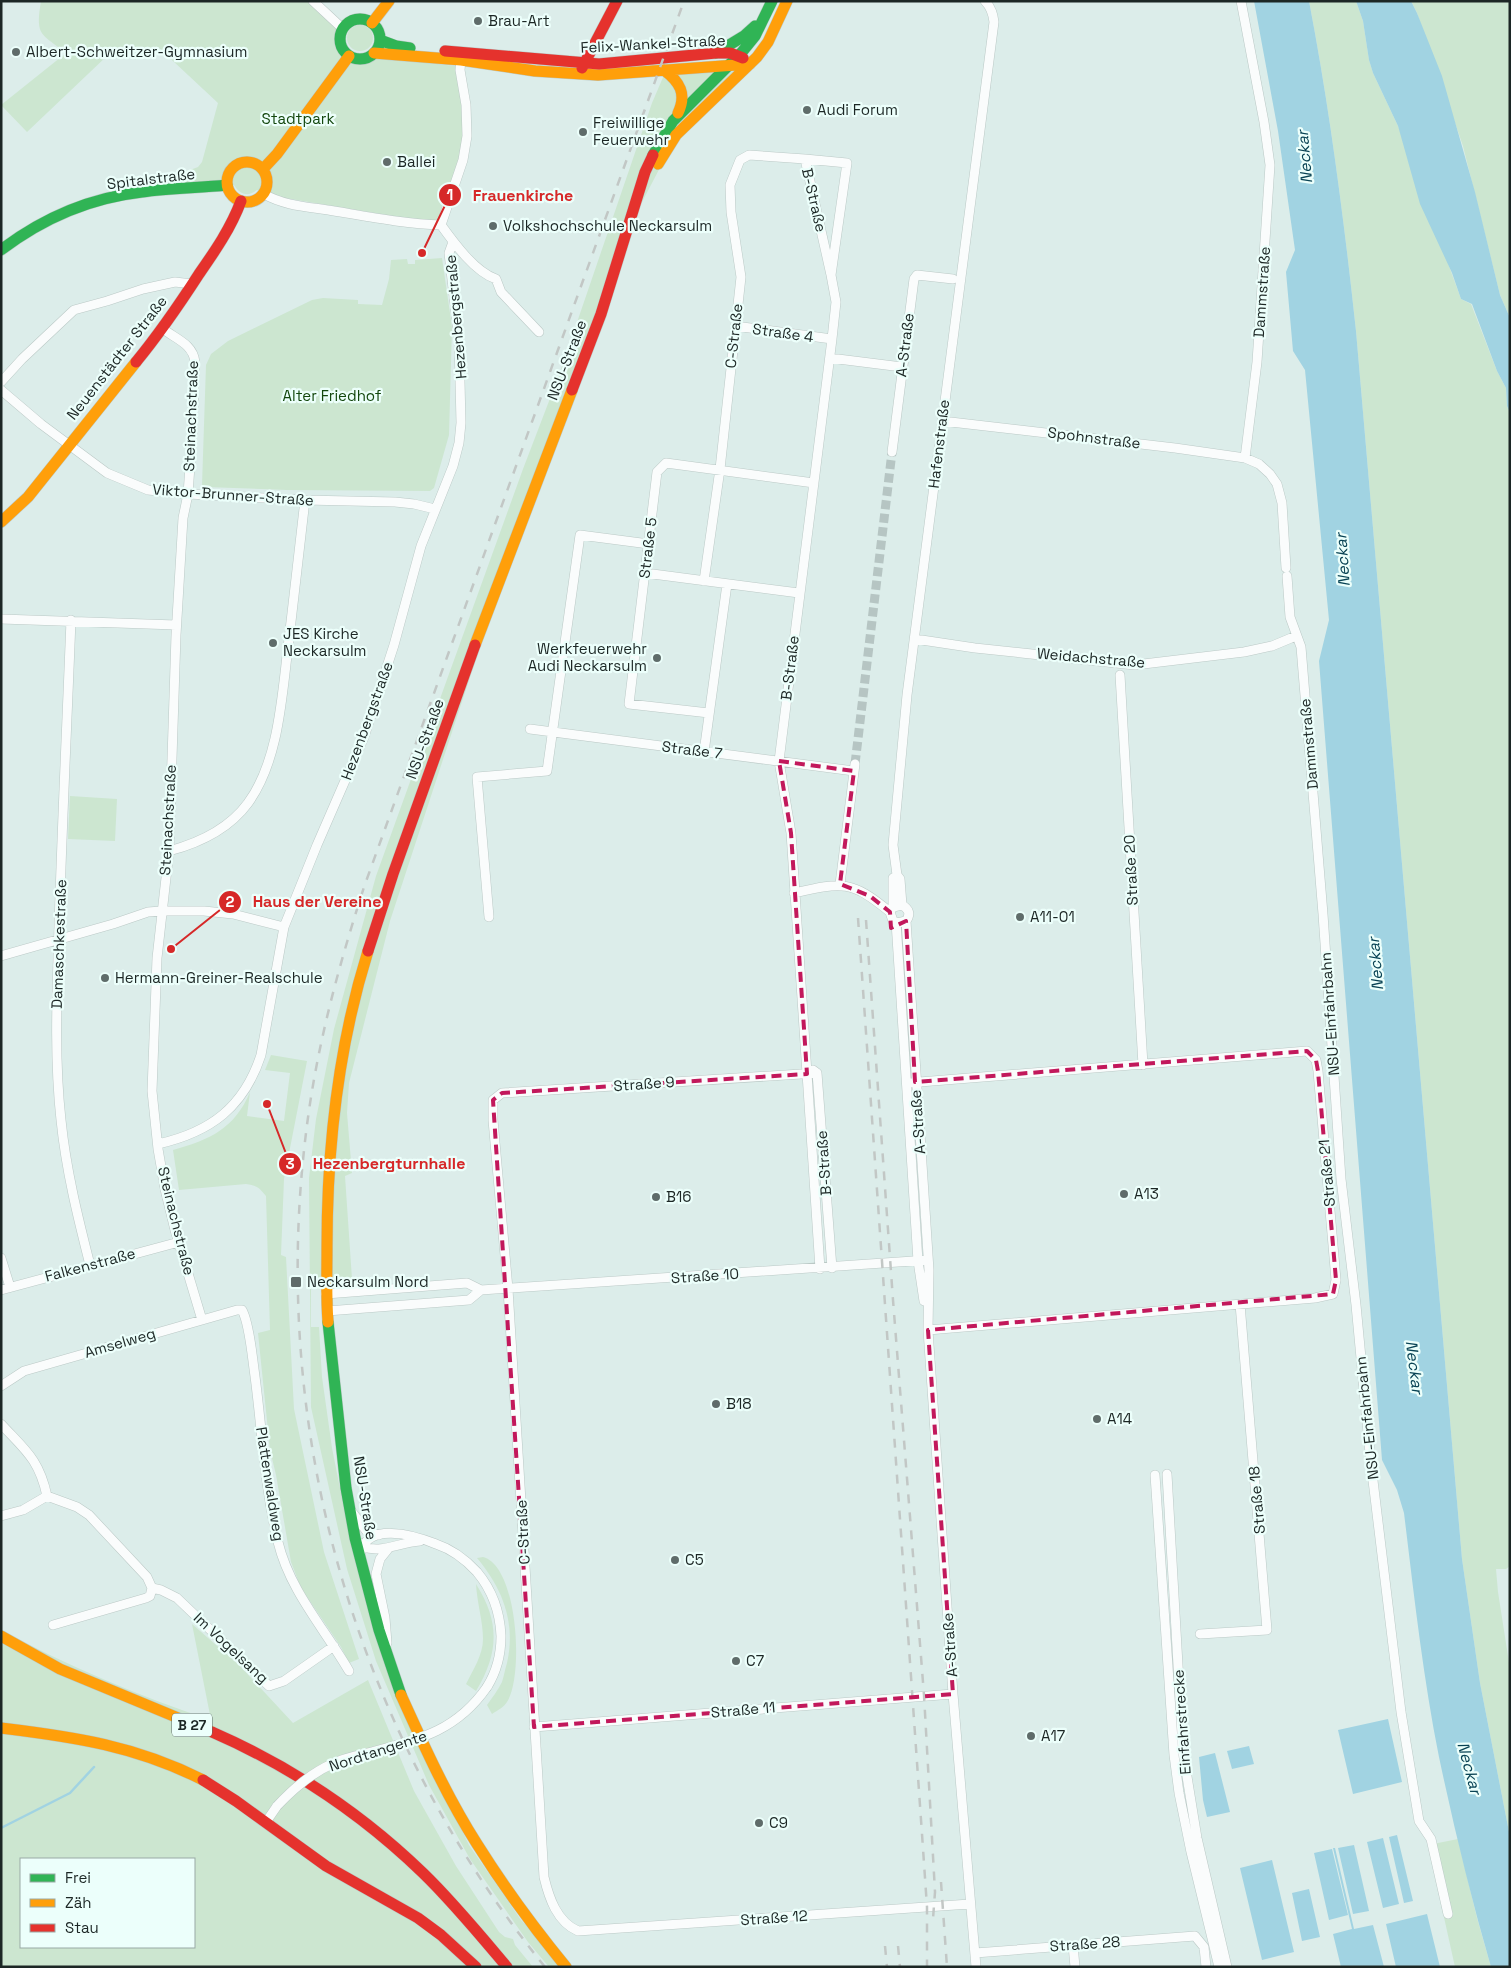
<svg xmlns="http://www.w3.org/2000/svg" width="1511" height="1968" font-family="'Space Grotesk',sans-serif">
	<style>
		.green { fill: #cce6d0; fill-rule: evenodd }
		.water { fill: #a1d3e2 }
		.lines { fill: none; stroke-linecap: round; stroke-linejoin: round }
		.stream { stroke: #a1d3e2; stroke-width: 2.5 }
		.street-tunnel { stroke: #b6c5c3; stroke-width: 9; stroke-dasharray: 9 4.5; stroke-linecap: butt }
		.street-casing { stroke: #bbc9c6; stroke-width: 10 }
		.fast-casing { stroke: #bbc9c6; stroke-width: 12 }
		.slow-casing { stroke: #bbc9c6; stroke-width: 12 }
		.jam-casing { stroke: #bbc9c6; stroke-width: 12 }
		.street { stroke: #fafcfc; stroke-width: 9 }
		.fast { stroke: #30b455; stroke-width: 11 }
		.slow { stroke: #ff9f0a; stroke-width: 11 }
		.jam { stroke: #e5322d; stroke-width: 11 }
		.rail { stroke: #c2c7c5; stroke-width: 2.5; stroke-dasharray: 9 9; stroke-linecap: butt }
		.street-bridge-casing { stroke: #bbc9c6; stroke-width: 10; stroke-linecap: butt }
		.street-bridge { stroke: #fafcfc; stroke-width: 9 }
		.marked { fill: none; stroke: #c2185b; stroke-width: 4; stroke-dasharray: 10 6; stroke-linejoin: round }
		.poi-dot { fill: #5f6c6a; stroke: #ecfffb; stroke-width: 2 }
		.labels { text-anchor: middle; stroke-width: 4.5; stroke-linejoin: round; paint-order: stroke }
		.shield { fill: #ecfffb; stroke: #5a6865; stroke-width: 1 }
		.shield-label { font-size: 14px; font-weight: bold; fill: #1c2725 }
		.poi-label { font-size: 15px; fill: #1c2725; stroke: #ecfffb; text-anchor: start }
		.street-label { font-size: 15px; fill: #1c2725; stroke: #ecfffb }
		.park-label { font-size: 15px; fill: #13470d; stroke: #ecfffb }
		.water-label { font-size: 16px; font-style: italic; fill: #094354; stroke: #ecfffb }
		.leader { fill: none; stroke: #d62828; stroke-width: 2 }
		.callout-dot { fill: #d62828; stroke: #ecfffb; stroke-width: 2 }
		.mark-label { font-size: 15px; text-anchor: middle; font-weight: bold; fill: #fff }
		.callout-label { font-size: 16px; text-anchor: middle; font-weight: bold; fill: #d62828; stroke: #ecfffb; stroke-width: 4.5; stroke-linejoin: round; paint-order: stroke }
	</style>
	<rect width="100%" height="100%" fill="#dcedea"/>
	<path class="green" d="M 41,1 L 308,1 L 344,34 L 343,46 L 349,57 C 359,61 366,61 376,57 L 455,66 C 458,87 464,109 464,131 C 463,162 449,192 439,221 L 422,221 L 279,197 L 257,190 C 248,197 240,195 234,185 L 222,184 L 123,189 L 122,184 L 190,170 L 198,167 L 202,162 L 218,103 L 158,47 L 108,55 L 27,132 L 1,105 L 66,53 C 41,33 35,37 41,1 Z
		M 1309,1 L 1356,1 L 1363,21 L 1369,60 L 1373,73 L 1398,126 L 1461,299 L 1471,304 L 1497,371 L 1506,388 L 1507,406 L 1510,413 L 1510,1566 L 1506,1569 L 1496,1569 L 1498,1592 L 1510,1669 L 1510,1837 L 1480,1683 L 1462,1559 L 1356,331 C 1344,220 1330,110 1309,1 Z
		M 1411,1 L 1510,1 L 1510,318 L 1500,295 L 1463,146 L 1417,13 Z
		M347 38a13 13 0 1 1 26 0a13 13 0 1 1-26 0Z
		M 746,71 L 722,86 L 664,160 L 640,206 L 518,531 L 390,921 L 349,1083 L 347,1113 L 352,1173 L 345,1176 L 352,1279 L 311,1281 L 311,1327 L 319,1327 L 322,1377 L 332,1448 L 352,1549 L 432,1770 L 469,1845 L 521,1920 L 566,1967 L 549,1967 L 528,1942 L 470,1859 L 429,1785 L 376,1661 L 347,1569 L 311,1407 L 309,1178 L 316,1119 L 334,1029 L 376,876 L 523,469 L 559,375 L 652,103 L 664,75 Z
		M 442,258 L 452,327 L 449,435 L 434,488 L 430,491 L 287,490 L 205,487 L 202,485 L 206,365 L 211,354 L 228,341 L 312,300 L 323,298 L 358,300 L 358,304 L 382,305 L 389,279 L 391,260 L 407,259 L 408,264 L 415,264 L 415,260 Z
		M 70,796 L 117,799 L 115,841 L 68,839 Z
		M 271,1055 L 307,1061 L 284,1179 L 281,1255 L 286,1257 L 294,1409 L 324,1552 L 359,1659 L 349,1663 L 341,1647 L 301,1588 L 291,1562 L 276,1475 L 270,1450 L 258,1333 L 270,1330 L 266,1196 C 260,1188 256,1185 246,1184 L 179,1190 L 173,1150 C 210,1140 235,1128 250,1092 L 247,1116 L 284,1121 L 290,1073 L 265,1070 Z
		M 483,1557 C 518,1566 524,1676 507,1702 C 504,1707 498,1710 492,1714 L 487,1705 C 492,1698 498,1690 502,1682 C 504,1676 505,1669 507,1663 C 516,1623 503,1589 477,1558 Z
		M 476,1584 C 500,1622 499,1653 476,1691 L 466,1684 C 473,1670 483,1655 483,1639 C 483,1621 477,1603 476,1584 Z
		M 192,1624 L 239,1665 L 293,1723 L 368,1680 L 414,1791 L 456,1866 L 499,1932 L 505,1937 L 513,1939 L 515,1945 L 533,1967 L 1,1967 L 1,1630 C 68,1666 139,1696 211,1720 ZM 21,1859 L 194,1859 L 194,1947 L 21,1947 Z
		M 1458,1839 L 1477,1918 L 1491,1967 L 1455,1967 L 1428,1845 Z"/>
	<path class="water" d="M 1254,1 L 1309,1 C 1330,110 1344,220 1356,331 L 1462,1559 L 1480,1683 L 1510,1837 L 1510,1967 L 1491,1967 C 1471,1898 1454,1828 1439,1757 C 1423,1677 1414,1595 1404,1513 L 1397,1490 L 1382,1460 L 1319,661 L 1329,620 L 1305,370 L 1293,351 L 1286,272 L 1295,250 L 1278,131 Z
		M 1356,1 L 1411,1 L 1417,13 L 1442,76 L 1475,192 L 1500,295 L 1510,318 L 1510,413 L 1507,406 L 1506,388 L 1497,371 L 1472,304 L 1461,299 L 1452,273 L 1420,204 L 1398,126 L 1373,73 L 1369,60 L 1363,21 Z
		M 1388,1719 L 1402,1782 L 1353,1794 L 1338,1730 Z
		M 1249,1746 L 1254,1764 L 1232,1769 L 1227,1751 Z
		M 1215,1753 L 1230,1812 L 1207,1817 L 1203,1800 L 1199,1757 Z
		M 1397,1835 L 1413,1901 L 1404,1903 L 1389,1837 Z
		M 1383,1838 L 1399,1904 L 1383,1908 L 1367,1842 Z
		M 1354,1845 L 1369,1911 L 1353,1914 L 1338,1848 Z
		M 1333,1848 L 1335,1848 L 1354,1929 L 1373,1925 L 1384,1967 L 1341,1967 L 1333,1934 L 1352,1929 Z
		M 1332,1849 L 1348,1915 L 1329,1920 L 1314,1853 Z
		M 1272,1860 L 1294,1952 L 1262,1960 L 1240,1868 Z
		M 1309,1889 L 1320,1937 L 1302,1941 L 1292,1893 Z
		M 1427,1914 L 1440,1967 L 1396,1967 L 1386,1924 Z"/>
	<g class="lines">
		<path class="stream" d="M 1,1828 L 70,1793 L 94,1767"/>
		<path class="street-tunnel" d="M 855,764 L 892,452"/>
		<defs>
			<path id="street" d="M 313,1 L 342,28
				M 1241,1 L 1264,122 L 1270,165 L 1257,362 L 1245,458
				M 264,194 C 284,206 311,207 334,211 C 370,217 406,224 441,225
				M 441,225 L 463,160 L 467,136 L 466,105 L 460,70 L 461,60 L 466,59
				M 441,225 C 454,243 475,272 496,279 L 501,292 L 539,332
				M 735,326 L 832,339
				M 163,329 C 176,339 193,344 195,362 L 192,438 L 188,494 L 183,518 L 176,635 L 169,851 L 157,958 L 152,1091 L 158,1149 L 165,1189 L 175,1230 L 202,1320
				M 830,358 L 902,367
				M 1,382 L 22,359 L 74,310 L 107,301 L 143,289 L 175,282 L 192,284
				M 1,390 L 41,424 L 107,473 L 148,490 L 188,494 L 305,500 L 395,502 L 414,504 L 435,509
				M 942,421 L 1175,448 L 1245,458 L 1259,464 L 1270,474 L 1277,484 L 1282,503 L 1286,568
				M 892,452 L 914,279 L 917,275 L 953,279
				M 645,573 L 799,593
				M 1287,576 L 1290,617 L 1301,647 L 1323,914 L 1341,1179 L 1356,1305 L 1371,1464 L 1401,1712 L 1419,1821 L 1431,1839 L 1448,1914
				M 704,581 L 720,469 L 741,277 L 731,212 L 730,185 L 740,160 L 749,155 L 805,159
				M 1,619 L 176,625
				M 71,620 C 67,723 62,825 59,927 C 57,992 54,1056 61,1120 C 66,1170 78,1218 90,1265
				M 915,639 L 975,648 L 1135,665 L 1244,652 L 1272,646 L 1296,636
				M 1120,675 L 1143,1065
				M 709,713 L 629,704 L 657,472 L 666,463 L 814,483
				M 530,729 L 854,771
				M 704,752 L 727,584
				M 169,851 C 199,843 229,829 248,803 C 280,759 282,692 289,639 C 294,593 300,546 305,500
				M 840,884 L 855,764
				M 794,893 C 843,882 851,880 890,912
				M 902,905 L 900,879 L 897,875 L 893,845 L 907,695 L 994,22 C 993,13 991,7 985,1
				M 893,907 L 893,878 L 897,875
				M 489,917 L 477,777 L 547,771 L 580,535 L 649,544
				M 906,921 L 897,923 L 893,921 L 890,912 L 893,907 L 902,905 C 909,909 911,914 906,921 L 929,1270 L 928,1330 L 953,1694 L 976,1967
				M 897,923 L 896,922 L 918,1261 L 924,1301
				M 1,956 L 113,924 L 148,912 L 161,911 L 204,911 L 233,914 L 284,927
				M 813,1070 L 817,1073 L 832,1268
				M 817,1073 L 502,1093 L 493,1100 L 493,1120 L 508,1289 L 544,1877 C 549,1898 557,1922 578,1931 L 970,1904
				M 907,1083 L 1307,1051 L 1316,1060 L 1318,1071 L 1336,1280 L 1333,1294 L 1315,1298 L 928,1330
				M 158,1144 C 211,1132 244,1107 261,1055 L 284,927 L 317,845 L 364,737 L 394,645 L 421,546 L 453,466 L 459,443 L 461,423 L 459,340 L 449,253 L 453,242
				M 1,1258 L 10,1287
				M 820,1269 L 791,833 L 779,761 L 832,339 L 836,302 L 831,275 L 847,163 L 805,159 L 831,275
				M 1,1290 L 179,1242
				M 326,1294 L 467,1283 L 481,1290 L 928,1260
				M 327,1311 L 469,1300 L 481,1290
				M 1,1386 L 24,1371 L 237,1310 L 242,1310 C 249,1322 252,1354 254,1369 C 262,1426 264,1485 278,1542 C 290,1591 324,1628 349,1671
				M 1,1424 C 25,1450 39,1459 47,1496
				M 1167,1474 L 1183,1752 L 1197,1838 L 1227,1967
				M 1155,1475 L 1174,1755 L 1179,1793 L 1191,1852 L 1219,1967
				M 47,1496 L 77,1507 L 89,1515 L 147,1577 L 152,1588 L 150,1596 L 146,1598 L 53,1625
				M 352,1512 L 368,1533 L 379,1535
				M 1,1516 L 23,1510 L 47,1496
				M 359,1543 L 362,1547 C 385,1553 397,1543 420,1541
				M 360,1555 C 365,1521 414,1535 436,1544 C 451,1549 466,1560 477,1572 C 492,1590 500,1612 501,1636 C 501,1654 497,1671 487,1687
				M 152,1588 L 161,1590 L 177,1598 L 269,1686 L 284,1681 L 334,1646
				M 1200,1634 L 1267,1630 L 1240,1304
				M 387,1643 L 385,1618 L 376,1574 L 380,1559 L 388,1549
				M 534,1727 L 953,1694
				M 266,1822 L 277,1806
				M 1073,1945 L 1075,1967
				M 975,1953 L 1195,1936 L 1204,1947 L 1206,1967"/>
			<path id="fast" d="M340 39a20 20 0 1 1 40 0a20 20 0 1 1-40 0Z
				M 380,40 L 396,46 L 410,48
				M 716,53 L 744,36 L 755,26
				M 653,155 L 673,121 L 742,52 L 755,36 L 772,1
				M 1,250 C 43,218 89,198 142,192 C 170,188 199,188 227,185
				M 328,1322 L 346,1488 L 355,1538 L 379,1630 L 401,1695"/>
			<path id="slow" d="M 372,23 L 389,1
				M 374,53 L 461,60 L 535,71 L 598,75 L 750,64
				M 664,70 C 680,82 687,94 678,113
				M227 182a20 20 0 1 1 40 0a20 20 0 1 1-40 0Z
				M 658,164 L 676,135 L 757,57 L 768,42 L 787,1
				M 263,169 L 277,154 L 349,56
				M 1,522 L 28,497 L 136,362
				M 475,645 L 572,390
				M 328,1322 C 326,1297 327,1272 327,1247 C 327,1147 338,1047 368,951
				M 1,1636 L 60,1669 L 212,1732
				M 401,1695 C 424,1746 447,1797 477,1844 C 504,1887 534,1928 566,1967
				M 1,1728 C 75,1737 136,1746 203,1780"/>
			<path id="jam" d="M 445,51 L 599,64 L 716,53 L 730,53 L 743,58
				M 582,68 L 617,1
				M 136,362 C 159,334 179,305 199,274 C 215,251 231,228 241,201
				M 572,390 L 601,314 L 645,172 L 653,155
				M 368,951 L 393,874 L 475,645
				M 212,1732 C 290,1766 362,1814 423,1873 C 453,1902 480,1935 507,1967
				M 203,1780 L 236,1801 L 326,1866 L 418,1918 L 441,1935 L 476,1967"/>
		</defs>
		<use href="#street" class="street-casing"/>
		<use href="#fast" class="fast-casing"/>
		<use href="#slow" class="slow-casing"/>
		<use href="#jam" class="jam-casing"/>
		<use href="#street" class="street"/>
		<use href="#fast" class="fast"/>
		<use href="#slow" class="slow"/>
		<use href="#jam" class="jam"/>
		<path class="rail" d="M 858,918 L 922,1834 L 927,1907 L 927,1967
			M 866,920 L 893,1300 L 924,1695 L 935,1892 L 933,1919
			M 941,1882 L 947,1967
			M 885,1946 L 887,1967
			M 898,1946 L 900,1967
			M 545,1967 C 356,1733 269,1432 306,1133 C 316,1049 338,968 364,887 L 684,1"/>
		<defs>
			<path id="street-bridge" d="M 277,1806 C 294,1788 311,1773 334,1763 C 347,1757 361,1755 375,1751 C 422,1739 458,1729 487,1687"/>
		</defs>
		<use href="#street-bridge" class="street-bridge-casing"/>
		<use href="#street-bridge" class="street-bridge"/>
	</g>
	<path class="marked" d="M 779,761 L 854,771 L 840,884 L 870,896 L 890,912 L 891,928 L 906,921 L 915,1082 L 1307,1051 L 1316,1060 L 1318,1071 L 1336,1280 L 1333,1294 L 928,1330 L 953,1694 L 534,1727 L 493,1100 L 502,1093 L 807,1074 L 791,833 Z"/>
	<g class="poi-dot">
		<circle cx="478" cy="21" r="5"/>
		<circle cx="16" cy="52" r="5"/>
		<circle cx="807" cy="110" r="5"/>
		<circle cx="583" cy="132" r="5"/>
		<circle cx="387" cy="162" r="5"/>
		<circle cx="493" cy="226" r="5"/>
		<circle cx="273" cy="643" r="5"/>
		<circle cx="657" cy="658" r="5"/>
		<circle cx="1020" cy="917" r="5"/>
		<circle cx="105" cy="978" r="5"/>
		<circle cx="1124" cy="1194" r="5"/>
		<circle cx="656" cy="1197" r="5"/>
		<rect x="290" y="1276" width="12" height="12" rx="2.5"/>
		<circle cx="716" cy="1404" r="5"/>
		<circle cx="1097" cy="1419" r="5"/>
		<circle cx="675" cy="1560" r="5"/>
		<circle cx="736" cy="1661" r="5"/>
		<circle cx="1031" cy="1736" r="5"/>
		<circle cx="759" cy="1823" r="5"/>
	</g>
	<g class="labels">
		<rect class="shield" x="172" y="1713.5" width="40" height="23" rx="4"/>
		<g class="shield-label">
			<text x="192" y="1730">B 27</text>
		</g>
		<g class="poi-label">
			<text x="488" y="26">Brau-Art</text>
			<text x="26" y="57">Albert-Schweitzer-Gymnasium</text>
			<text x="817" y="115">Audi Forum</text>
			<text x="593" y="128">Freiwillige<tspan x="593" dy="17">Feuerwehr</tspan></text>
			<text x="397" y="167">Ballei</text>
			<text x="503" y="231">Volkshochschule Neckarsulm</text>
			<text x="283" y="639">JES Kirche<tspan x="283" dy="17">Neckarsulm</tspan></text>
			<text x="647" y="654" text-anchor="end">Werkfeuerwehr<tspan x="647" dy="17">Audi Neckarsulm</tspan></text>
			<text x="1030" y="922">A11-01</text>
			<text x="115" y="983">Hermann-Greiner-Realschule</text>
			<text x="1134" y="1199">A13</text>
			<text x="666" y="1202">B16</text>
			<text x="307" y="1287">Neckarsulm Nord</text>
			<text x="726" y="1409">B18</text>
			<text x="1107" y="1424">A14</text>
			<text x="685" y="1565">C5</text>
			<text x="746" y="1666">C7</text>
			<text x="1041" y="1741">A17</text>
			<text x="769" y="1828">C9</text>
		</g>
		<g class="street-label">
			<text transform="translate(653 44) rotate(-3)" y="5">Felix-Wankel-Straße</text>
			<text transform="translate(151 179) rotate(-7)" y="5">Spitalstraße</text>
			<text transform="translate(814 200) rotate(77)" y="5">B-Straße</text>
			<text transform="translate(1262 292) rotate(-86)" y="5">Dammstraße</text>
			<text transform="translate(456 317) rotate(-95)" y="5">Hezenbergstraße</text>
			<text transform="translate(783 333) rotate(8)" y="5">Straße 4</text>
			<text transform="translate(734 336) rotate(-84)" y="5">C-Straße</text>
			<text transform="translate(905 345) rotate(-83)" y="5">A-Straße</text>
			<text transform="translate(117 358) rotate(-52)" y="5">Neuenstädter Straße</text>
			<text transform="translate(567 360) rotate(-69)" y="5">NSU-Straße</text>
			<text transform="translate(191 416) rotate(-88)" y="5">Steinachstraße</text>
			<text transform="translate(1094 438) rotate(7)" y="5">Spohnstraße</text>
			<text transform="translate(939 444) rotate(-83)" y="5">Hafenstraße</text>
			<text transform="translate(233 495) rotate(4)" y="5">Viktor-Brunner-Straße</text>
			<text transform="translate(648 548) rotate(-83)" y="5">Straße 5</text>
			<text transform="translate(1091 658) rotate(5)" y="5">Weidachstraße</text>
			<text transform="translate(790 668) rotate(-83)" y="5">B-Straße</text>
			<text transform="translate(367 721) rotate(-70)" y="5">Hezenbergstraße</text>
			<text transform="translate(425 739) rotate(-70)" y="5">NSU-Straße</text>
			<text transform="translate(1309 744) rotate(-95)" y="5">Dammstraße</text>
			<text transform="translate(692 750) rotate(7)" y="5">Straße 7</text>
			<text transform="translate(168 820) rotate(-87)" y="5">Steinachstraße</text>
			<text transform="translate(1131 870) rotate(-93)" y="5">Straße 20</text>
			<text transform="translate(59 944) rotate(-88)" y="5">Damaschkestraße</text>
			<text transform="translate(1330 1014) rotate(-94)" y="5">NSU-Einfahrbahn</text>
			<text transform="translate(644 1084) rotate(-4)" y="5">Straße 9</text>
			<text transform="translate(918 1122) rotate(-94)" y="5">A-Straße</text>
			<text transform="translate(824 1163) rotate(-94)" y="5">B-Straße</text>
			<text transform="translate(1327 1173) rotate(-95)" y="5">Straße 21</text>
			<text transform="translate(176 1221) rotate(76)" y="5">Steinachstraße</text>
			<text transform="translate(90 1265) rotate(-15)" y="5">Falkenstraße</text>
			<text transform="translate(705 1276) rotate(-4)" y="5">Straße 10</text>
			<text transform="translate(120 1343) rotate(-16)" y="5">Amselweg</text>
			<text transform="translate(1367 1418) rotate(-96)" y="5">NSU-Einfahrbahn</text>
			<text transform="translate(270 1484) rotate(81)" y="5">Plattenwaldweg</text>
			<text transform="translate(365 1498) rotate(81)" y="5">NSU-Straße</text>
			<text transform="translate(1257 1500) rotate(-95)" y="5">Straße 18</text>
			<text transform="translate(523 1532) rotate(-93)" y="5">C-Straße</text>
			<text transform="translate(950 1645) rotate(-94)" y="5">A-Straße</text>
			<text transform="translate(231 1648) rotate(43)" y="5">Im Vogelsang</text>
			<text transform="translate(743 1710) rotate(-5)" y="5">Straße 11</text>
			<text transform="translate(1182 1722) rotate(-94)" y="5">Einfahrstrecke</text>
			<text transform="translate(378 1751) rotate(-18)" y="5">Nordtangente</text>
			<text transform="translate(774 1918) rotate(-4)" y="5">Straße 12</text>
			<text transform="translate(1085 1944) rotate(-4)" y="5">Straße 28</text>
		</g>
		<g class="park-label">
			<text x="298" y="124">Stadtpark</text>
			<text x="332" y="401">Alter Friedhof</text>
		</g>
		<g class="water-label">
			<text transform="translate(1304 157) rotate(-95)" y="6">Neckar</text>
			<text transform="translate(1342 560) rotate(-94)" y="6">Neckar</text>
			<text transform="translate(1375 964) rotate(-95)" y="6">Neckar</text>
			<text transform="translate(1415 1367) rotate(83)" y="6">Neckar</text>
			<text transform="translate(1470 1768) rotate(75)" y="6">Neckar</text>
		</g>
	</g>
	<path class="leader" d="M422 253L450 195M171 949L230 902M267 1104L290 1164"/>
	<g class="callout-dot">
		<circle cx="422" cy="253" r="5"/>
		<circle cx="171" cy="949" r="5"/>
		<circle cx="267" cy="1104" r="5"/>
		<circle cx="450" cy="195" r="12"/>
		<circle cx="230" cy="902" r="12"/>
		<circle cx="290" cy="1164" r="12"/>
	</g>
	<g class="mark-label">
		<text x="450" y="200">1</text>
		<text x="230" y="907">2</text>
		<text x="290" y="1169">3</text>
	</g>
	<g class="callout-label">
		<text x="523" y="201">Frauenkirche</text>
		<text x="317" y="907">Haus der Vereine</text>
		<text x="389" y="1169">Hezenbergturnhalle</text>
	</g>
	<rect width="1511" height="1968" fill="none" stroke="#1c2725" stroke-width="5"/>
	<rect x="20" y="1858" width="175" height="90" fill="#ecfffb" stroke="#99a9a5"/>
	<rect x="30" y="1874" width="25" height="8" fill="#30b455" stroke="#99a9a5"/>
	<text x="65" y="1883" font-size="15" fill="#1c2725">Frei</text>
	<rect x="30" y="1899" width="25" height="8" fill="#ff9f0a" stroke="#99a9a5"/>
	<text x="65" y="1908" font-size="15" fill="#1c2725">Zäh</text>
	<rect x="30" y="1924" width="25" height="8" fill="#e5322d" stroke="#99a9a5"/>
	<text x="65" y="1933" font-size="15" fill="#1c2725">Stau</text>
</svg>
